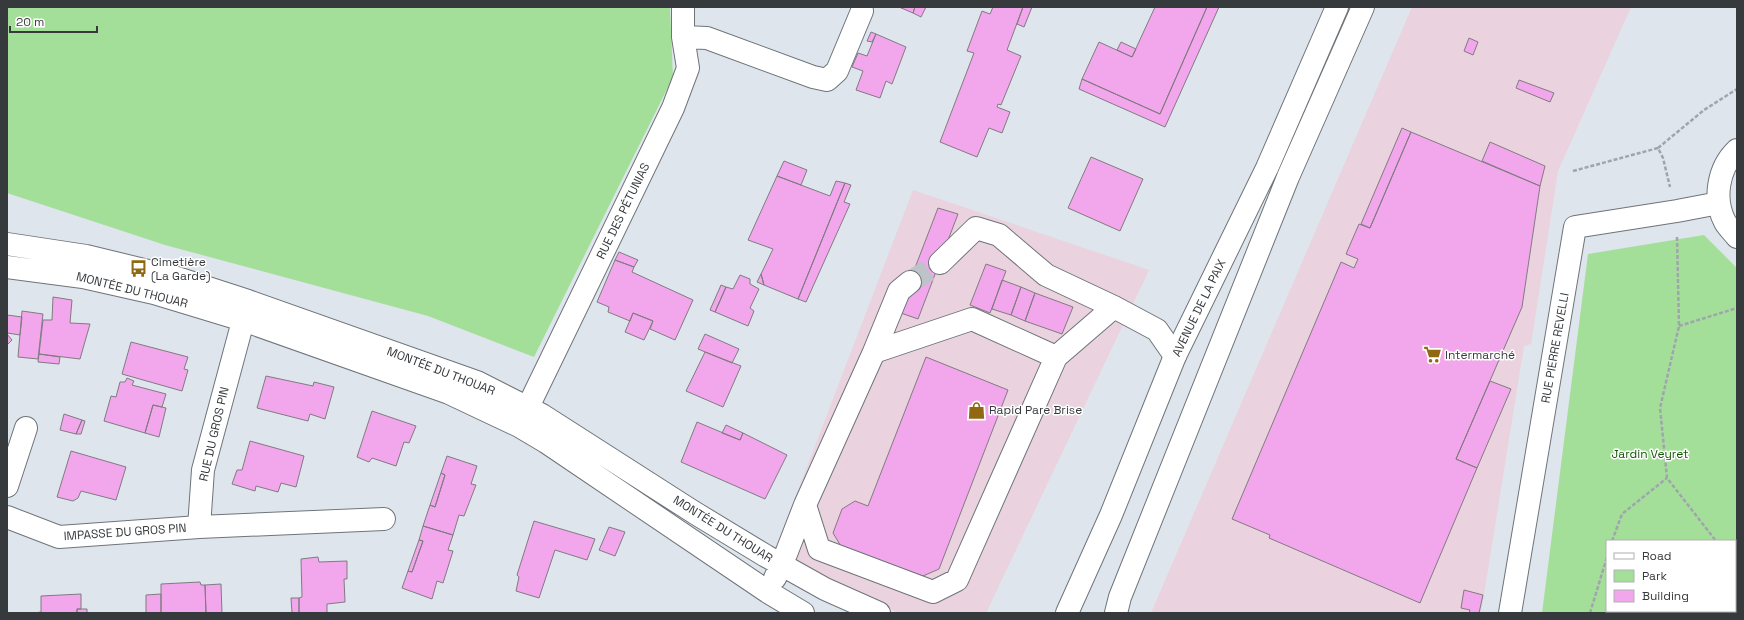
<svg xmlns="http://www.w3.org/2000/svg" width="1744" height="620" font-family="'Space Grotesk',sans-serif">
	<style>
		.commercial { fill: #ead2de }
		.green { fill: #a4df9a; fill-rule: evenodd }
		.water { fill: #31a7a9 }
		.building { fill: #f2a6eb; stroke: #817b81 }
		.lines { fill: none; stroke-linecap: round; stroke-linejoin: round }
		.minor-tunnel { stroke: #bdc3c9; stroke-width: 22; stroke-dasharray: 22 11; stroke-linecap: butt }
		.minor-casing { stroke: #6e747a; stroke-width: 24 }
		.major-casing { stroke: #6e747a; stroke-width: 24 }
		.path { stroke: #a0a5ab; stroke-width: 2.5; stroke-dasharray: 4 2; stroke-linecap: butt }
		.minor { stroke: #fff; stroke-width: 22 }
		.major { stroke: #fff; stroke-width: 22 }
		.labels { text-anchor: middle; stroke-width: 3; stroke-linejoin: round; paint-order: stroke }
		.street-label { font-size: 12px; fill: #373a3d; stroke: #fff }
		.poi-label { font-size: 12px; fill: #373a3d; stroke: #fff; text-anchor: start }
		.park-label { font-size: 12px; fill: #135505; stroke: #fff }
	</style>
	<rect width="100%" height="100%" fill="#dee5ec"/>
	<path class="commercial" d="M 1412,7 L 1631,7 L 1558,171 L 1531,344 L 1524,346 L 1481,613 L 1151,613 Z
		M 913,190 L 1149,270 L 986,613 L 899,613 L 774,553 Z"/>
	<path class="green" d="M 7,7 L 670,7 L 673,77 L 534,357 L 428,316 L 165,245 L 7,193 Z
		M 1704,235 L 1737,268 L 1737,613 L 1542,613 L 1588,254 ZM 1607,541 L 1735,541 L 1735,611 L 1607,611 Z"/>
	<path class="water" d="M 1623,611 L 1715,611 L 1715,613 L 1623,613 Z"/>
	<path class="building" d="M 899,7 L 915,7 L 913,13 Z
		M 915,7 L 926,7 L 921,17 L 913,13 Z
		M 993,7 L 1023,7 L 1007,50 L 1021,56 L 1001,105 L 998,104 L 997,107 L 1010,112 L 1002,133 L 989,128 L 977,157 L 940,142 L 974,53 L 967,51 L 982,11 L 990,14 Z
		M 1023,7 L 1032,7 L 1024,27 L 1017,24 Z
		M 1155,7 L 1207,7 L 1160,114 L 1082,79 L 1099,42 L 1132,57 Z
		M 1207,7 L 1219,7 L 1165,127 L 1079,89 L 1082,79 L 1160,114 Z
		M 871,32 L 876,34 L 872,42 L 867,41 Z
		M 876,34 L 906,47 L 892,84 L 886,81 L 880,98 L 856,90 L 863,71 L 852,67 L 858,53 L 867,56 Z
		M 1469,38 L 1478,42 L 1473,55 L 1464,51 Z
		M 1121,42 L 1136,49 L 1132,57 L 1117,50 Z
		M 1519,80 L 1554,93 L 1550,102 L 1516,88 Z
		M 1402,128 L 1411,132 L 1370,228 L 1361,224 Z
		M 1411,132 L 1540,186 L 1522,307 L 1456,459 L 1477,468 L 1420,603 L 1269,538 L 1270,535 L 1232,519 L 1341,262 L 1354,268 L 1358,259 L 1346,254 L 1359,224 L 1370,228 Z
		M 1490,142 L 1545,166 L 1540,186 L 1482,161 Z
		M 1091,157 L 1143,179 L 1120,231 L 1068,208 Z
		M 784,161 L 807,170 L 801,185 L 777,176 Z
		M 777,176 L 830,196 L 836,181 L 845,183 L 798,299 L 764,285 L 761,274 L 773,249 L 748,240 Z
		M 845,183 L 851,185 L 844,202 L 850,204 L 806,302 L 798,299 Z
		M 938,208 L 958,214 L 918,319 L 898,312 Z
		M 619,252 L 638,260 L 634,267 L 615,260 Z
		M 615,260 L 634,267 L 632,272 L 693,300 L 675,340 L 650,329 L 653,321 L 633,313 L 630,321 L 608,312 L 609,307 L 597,302 Z
		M 986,264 L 1006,271 L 990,313 L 970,305 Z
		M 761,274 L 764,285 L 757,282 Z
		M 740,275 L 750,279 L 750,284 L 759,289 L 750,308 L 754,311 L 748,326 L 715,312 L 726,287 L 733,289 Z
		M 1002,280 L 1021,287 L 1011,315 L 992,309 Z
		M 721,285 L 726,287 L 715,312 L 710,310 Z
		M 1021,287 L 1035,293 L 1025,321 L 1011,315 Z
		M 1035,293 L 1073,307 L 1062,334 L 1025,321 Z
		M 53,297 L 72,300 L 70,323 L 90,324 L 80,359 L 39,354 L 43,320 L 52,320 Z
		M 22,311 L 43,314 L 38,359 L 18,357 Z
		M 633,313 L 653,321 L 644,340 L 625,332 Z
		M 7,315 L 22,317 L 20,335 L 7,333 Z
		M 7,334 L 12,340 L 7,345 Z
		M 705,334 L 739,349 L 732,363 L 698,349 Z
		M 131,342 L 188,357 L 184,369 L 188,370 L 182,391 L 122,374 Z
		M 705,352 L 741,366 L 723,407 L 686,391 Z
		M 39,354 L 60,357 L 59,364 L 38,362 Z
		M 926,357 L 1008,390 L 939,569 L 923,576 L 842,548 L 833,533 L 842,509 L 855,501 L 868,506 Z
		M 266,376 L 313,386 L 314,382 L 334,387 L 325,419 L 310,414 L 308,421 L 257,408 Z
		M 127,378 L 134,381 L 132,385 L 166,394 L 162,407 L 153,405 L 145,433 L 104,421 L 111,396 L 116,397 L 120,382 L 125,382 Z
		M 1490,381 L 1511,389 L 1477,468 L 1456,459 Z
		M 153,405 L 166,408 L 159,437 L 145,433 Z
		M 372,411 L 416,426 L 409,443 L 404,442 L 396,466 L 372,458 L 369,462 L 357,457 Z
		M 64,414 L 82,420 L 76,434 L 60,430 Z
		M 82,420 L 85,421 L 81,434 L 76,434 Z
		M 697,422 L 740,440 L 743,433 L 787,455 L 765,499 L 681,462 Z
		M 726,425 L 743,433 L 740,440 L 722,433 Z
		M 250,441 L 304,456 L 296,487 L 281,483 L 278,492 L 256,486 L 255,491 L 232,484 L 237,470 L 242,470 Z
		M 71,451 L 126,467 L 116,500 L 81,491 L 78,498 L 73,501 L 57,497 Z
		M 447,456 L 477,466 L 471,484 L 476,485 L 464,516 L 459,515 L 453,535 L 423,526 L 430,505 L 435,507 L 445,475 L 441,473 Z
		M 441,473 L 445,475 L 435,507 L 430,505 Z
		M 534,521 L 595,539 L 587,560 L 555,550 L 539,598 L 516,591 L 519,577 L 517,575 Z
		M 423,526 L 453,535 L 448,550 L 453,551 L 443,583 L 437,581 L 432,599 L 402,588 L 408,571 L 412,572 L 423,541 L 419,540 Z
		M 609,527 L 625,532 L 615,556 L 599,550 Z
		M 419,540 L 423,541 L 412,572 L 408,571 Z
		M 318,557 L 319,562 L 347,561 L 347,579 L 344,579 L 345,602 L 327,604 L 327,613 L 299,613 L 299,598 L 302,597 L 301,559 Z
		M 200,582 L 201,585 L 205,585 L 206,613 L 161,613 L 161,584 Z
		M 221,584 L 222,613 L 206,613 L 205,585 Z
		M 1464,590 L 1483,595 L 1479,613 L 1469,613 L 1470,610 L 1461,608 Z
		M 81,594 L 81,609 L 77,609 L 77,613 L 34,613 L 41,612 L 41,596 Z
		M 161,594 L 161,613 L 146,613 L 146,595 Z
		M 291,598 L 299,598 L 299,613 L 292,613 Z
		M 77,609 L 87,609 L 87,613 L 77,613 Z"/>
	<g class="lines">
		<path class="minor-tunnel" d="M 910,282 L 940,263"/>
		<defs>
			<path id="minor" d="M 683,37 L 707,38 L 813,77 L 827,80 L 837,71 L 862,11
				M 1737,150 C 1718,168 1713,199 1725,222 C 1728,227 1733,232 1737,237
				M 7,244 L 86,256 L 177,278 L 248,301 L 477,382 L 542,415 L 695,513 L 766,556 L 825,589 L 879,613
				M 940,263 L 976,228 L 999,235 L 1046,275 L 1114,307 L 1157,330 L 1175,356
				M 7,267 L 83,277 L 154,293 L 243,320 L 449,393 L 519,426 L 546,442 L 768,592 L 803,613
				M 247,306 L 203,470 L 199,527 L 384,519
				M 874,352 L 899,291 L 910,282
				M 528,407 L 673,108 L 688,68 L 683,37 L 683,7
				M 7,486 L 26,428
				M 805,505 L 819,549 L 933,592 L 957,580 L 1056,357
				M 7,517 L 59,537 L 199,527
				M 775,578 L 786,554 L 805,505 L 874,352 L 972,319 L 1056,357 L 1114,307
				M 1510,613 L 1575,227 L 1677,211 L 1719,203"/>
			<path id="major" d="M 1067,613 L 1111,515 L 1175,356 L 1267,168 L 1337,7
				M 1116,613 L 1120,597 L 1288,177 L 1363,7"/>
		</defs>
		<use href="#minor" class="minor-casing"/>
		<use href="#major" class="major-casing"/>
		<path class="path" d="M 1658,148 L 1704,110 L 1737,89
			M 1573,171 L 1658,148 L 1663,158 L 1670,187
			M 1677,237 L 1679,326 L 1660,408 L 1667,478 L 1716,541
			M 1679,326 L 1737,308
			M 1612,541 L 1622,514 L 1667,478
			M 1735,566 L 1737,569
			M 1590,613 L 1607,557"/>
		<use href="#minor" class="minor"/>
		<use href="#major" class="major"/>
	</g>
	<defs>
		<symbol id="bus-bare" viewBox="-9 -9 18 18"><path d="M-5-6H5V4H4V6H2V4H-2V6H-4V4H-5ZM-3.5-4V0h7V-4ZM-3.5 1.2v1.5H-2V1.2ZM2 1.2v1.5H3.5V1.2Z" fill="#916811" stroke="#fff" stroke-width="2.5" paint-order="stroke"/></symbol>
		<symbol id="supermarket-bare" viewBox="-9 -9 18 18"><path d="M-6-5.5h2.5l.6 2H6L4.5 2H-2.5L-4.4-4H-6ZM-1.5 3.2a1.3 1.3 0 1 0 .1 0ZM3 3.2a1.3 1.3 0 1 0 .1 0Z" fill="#916811" stroke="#fff" stroke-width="2.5" paint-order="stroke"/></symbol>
		<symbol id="shop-bare" viewBox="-9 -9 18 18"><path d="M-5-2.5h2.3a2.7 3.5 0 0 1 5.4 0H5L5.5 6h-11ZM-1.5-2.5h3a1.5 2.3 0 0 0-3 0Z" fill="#916811" stroke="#fff" stroke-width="2.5" paint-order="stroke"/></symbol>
	</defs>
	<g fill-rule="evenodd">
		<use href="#bus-bare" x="126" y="256" width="25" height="25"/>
		<use href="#supermarket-bare" x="1420" y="342" width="25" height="25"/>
		<use href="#shop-bare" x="964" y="398" width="25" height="25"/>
	</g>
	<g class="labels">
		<g class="street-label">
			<text transform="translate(623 211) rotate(-64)" y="4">RUE DES PÉTUNIAS</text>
			<text transform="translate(132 290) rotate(14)" y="4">MONTÉE DU THOUAR</text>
			<text transform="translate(1199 308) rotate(-64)" y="4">AVENUE DE LA PAIX</text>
			<text transform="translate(1555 348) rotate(-80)" y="4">RUE PIERRE REVELLI</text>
			<text transform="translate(441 371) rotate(21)" y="4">MONTÉE DU THOUAR</text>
			<text transform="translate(214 434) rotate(-77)" y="4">RUE DU GROS PIN</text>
			<text transform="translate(723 529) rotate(32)" y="4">MONTÉE DU THOUAR</text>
			<text transform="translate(125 532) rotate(-4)" y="4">IMPASSE DU GROS PIN</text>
		</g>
		<g class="poi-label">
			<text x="151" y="266">Cimetière<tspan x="151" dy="14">(La Garde)</tspan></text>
			<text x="1445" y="359">Intermarché</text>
			<text x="989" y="414">Rapid Pare Brise</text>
		</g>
		<g class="park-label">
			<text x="1650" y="458">Jardin Veyret</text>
		</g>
	</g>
	<rect width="1744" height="620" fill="none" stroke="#373a3d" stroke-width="16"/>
	<rect x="1606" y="540" width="130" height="72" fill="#ffffff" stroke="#afb0b1"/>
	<rect x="1614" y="553" width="20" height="6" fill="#ffffff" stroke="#afb0b1"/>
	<text x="1642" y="560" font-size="12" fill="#373a3d">Road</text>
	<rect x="1614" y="570" width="20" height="12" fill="#a4df9a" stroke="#afb0b1"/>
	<text x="1642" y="580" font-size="12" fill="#373a3d">Park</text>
	<rect x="1614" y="590" width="20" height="12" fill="#f2a6eb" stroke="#afb0b1"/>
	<text x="1642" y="600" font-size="12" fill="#373a3d">Building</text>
	<path d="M10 26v6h87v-6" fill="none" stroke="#373a3d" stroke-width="2"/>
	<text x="16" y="26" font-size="12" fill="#373a3d" stroke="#ffffff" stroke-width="3" paint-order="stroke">20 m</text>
</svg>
